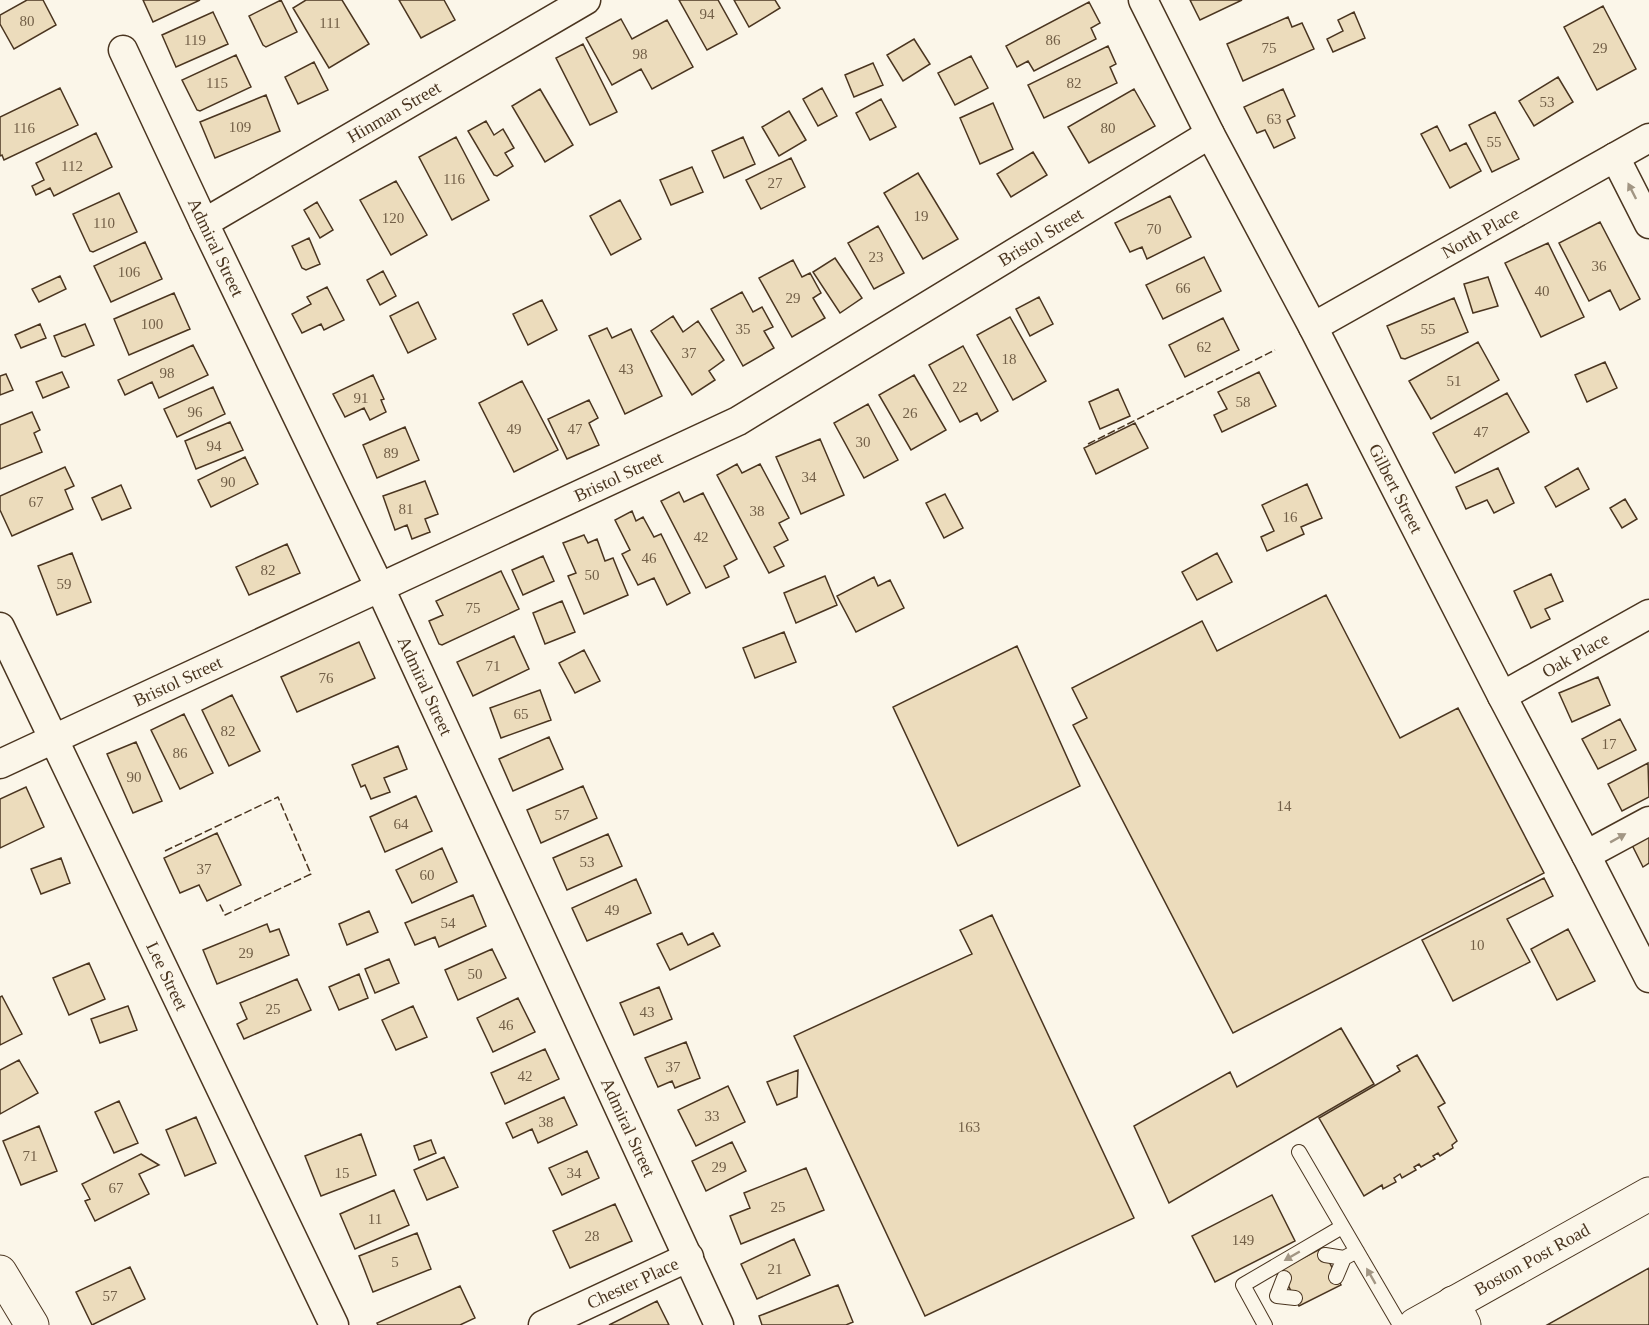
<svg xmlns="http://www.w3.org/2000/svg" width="1649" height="1325" font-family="'Times New Roman',serif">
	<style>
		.building { fill: #ecdcbc; stroke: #4a3520; stroke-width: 1.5 }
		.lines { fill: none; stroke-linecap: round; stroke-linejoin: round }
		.lane-casing { stroke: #4a3520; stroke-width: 16 }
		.street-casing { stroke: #4a3520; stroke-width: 31 }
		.secondary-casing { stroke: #4a3520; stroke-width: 35 }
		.primary-casing { stroke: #4a3520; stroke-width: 35 }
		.lane { stroke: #fbf6e9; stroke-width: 14 }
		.street { stroke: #fbf6e9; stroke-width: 28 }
		.secondary { stroke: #fbf6e9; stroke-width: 33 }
		.primary { stroke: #fbf6e9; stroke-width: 33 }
		.fence { stroke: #4a3520; stroke-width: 1.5; stroke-dasharray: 8 3; stroke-linecap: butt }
		.oneway { fill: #a29684 }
		.labels { text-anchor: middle; stroke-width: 4.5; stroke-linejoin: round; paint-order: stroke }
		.number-label { font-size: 15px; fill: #725f47 }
		.street-label { font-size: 18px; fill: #4a3520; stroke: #fbf6e9 }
	</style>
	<rect width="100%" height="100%" fill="#fbf6e9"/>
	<path class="building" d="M 27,0 L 43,0 L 56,25 L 14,49 L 0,24 L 0,15 Z
		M 143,0 L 200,0 L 153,22 Z
		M 281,0 L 297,32 L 266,47 L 263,45 L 249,16 Z
		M 306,0 L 342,0 L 369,44 L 329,68 L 293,8 Z
		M 399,0 L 444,0 L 455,20 L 421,38 Z
		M 679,0 L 718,0 L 737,34 L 707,50 Z
		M 734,0 L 775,0 L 780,8 L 749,27 Z
		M 1190,0 L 1242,0 L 1200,20 Z
		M 1089,2 L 1100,23 L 1091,28 L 1096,39 L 1034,71 L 1028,61 L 1017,67 L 1006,46 Z
		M 1603,6 L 1636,69 L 1597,90 L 1564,27 Z
		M 213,12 L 228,44 L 176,67 L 162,35 Z
		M 1354,12 L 1365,38 L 1333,52 L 1327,39 L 1343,31 L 1338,20 Z
		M 1288,17 L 1292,27 L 1302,23 L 1314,49 L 1243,81 L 1227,44 Z
		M 621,19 L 632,39 L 667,20 L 693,67 L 652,89 L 641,69 L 612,85 L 586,38 Z
		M 914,39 L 930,64 L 903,81 L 887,55 Z
		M 583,44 L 617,112 L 590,125 L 556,58 Z
		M 1108,46 L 1116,64 L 1110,67 L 1117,83 L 1044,118 L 1028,85 Z
		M 236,55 L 251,87 L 200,111 L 197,110 L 182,80 Z
		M 971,56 L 988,88 L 955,105 L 938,73 Z
		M 314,62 L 328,90 L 298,104 L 285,77 Z
		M 873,63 L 883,85 L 854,97 L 845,75 Z
		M 1558,77 L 1573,102 L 1534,126 L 1519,101 Z
		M 60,88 L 78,125 L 4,160 L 2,155 L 0,156 L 0,117 Z
		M 822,88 L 837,116 L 818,126 L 803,99 Z
		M 540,89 L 573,145 L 545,162 L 512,106 Z
		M 1134,89 L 1155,126 L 1089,163 L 1068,127 Z
		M 1283,89 L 1295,116 L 1287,120 L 1295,138 L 1274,148 L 1265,130 L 1257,133 L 1244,107 Z
		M 266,95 L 280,131 L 215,158 L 200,122 Z
		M 881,99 L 896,127 L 870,140 L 856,113 Z
		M 993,103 L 1013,149 L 980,164 L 960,118 Z
		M 789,111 L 806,140 L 779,156 L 762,127 Z
		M 1495,112 L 1519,159 L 1492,172 L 1469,125 Z
		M 486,121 L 494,135 L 503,129 L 514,148 L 505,153 L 513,166 L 497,176 L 494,175 L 468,131 Z
		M 1437,126 L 1450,151 L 1466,143 L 1481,171 L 1450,188 L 1421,134 Z
		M 96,133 L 112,167 L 54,196 L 50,188 L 36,195 L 32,186 L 44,180 L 36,163 Z
		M 456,137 L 489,200 L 452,220 L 419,157 Z
		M 743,137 L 755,164 L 724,178 L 712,151 Z
		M 1033,152 L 1047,175 L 1011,197 L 997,174 Z
		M 791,158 L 805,187 L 761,209 L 746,180 Z
		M 692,167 L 703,192 L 671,205 L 660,180 Z
		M 918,173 L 958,239 L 923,259 L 884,193 Z
		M 396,181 L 427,235 L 391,255 L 360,200 Z
		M 119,193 L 137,232 L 93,252 L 90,251 L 73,214 Z
		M 1170,196 L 1191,237 L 1147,259 L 1142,247 L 1130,252 L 1115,223 Z
		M 620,200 L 641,239 L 611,255 L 590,216 Z
		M 317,202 L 333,230 L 320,238 L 304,210 Z
		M 1600,222 L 1640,299 L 1620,310 L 1610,290 L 1589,301 L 1559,243 Z
		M 878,226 L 904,273 L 874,289 L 848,243 Z
		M 309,238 L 320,264 L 306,270 L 302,268 L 292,246 Z
		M 145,242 L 162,279 L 111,302 L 94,266 Z
		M 1548,243 L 1584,317 L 1541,337 L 1505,263 Z
		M 1204,257 L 1221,291 L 1163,319 L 1146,285 Z
		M 835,258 L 862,298 L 840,313 L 813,272 Z
		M 793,260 L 802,277 L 810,273 L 821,293 L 813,298 L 825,318 L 792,337 L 759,278 Z
		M 383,271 L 396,296 L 380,305 L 367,280 Z
		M 60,276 L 66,289 L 39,302 L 32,289 Z
		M 1488,277 L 1498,306 L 1473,313 L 1464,284 Z
		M 327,287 L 344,320 L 324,330 L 321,324 L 302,333 L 292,314 L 311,304 L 307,297 Z
		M 742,292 L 753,312 L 762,307 L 773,327 L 764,331 L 774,348 L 743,366 L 711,309 Z
		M 174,293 L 190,329 L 129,355 L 114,319 Z
		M 1039,297 L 1053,324 L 1030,336 L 1016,309 Z
		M 1454,298 L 1468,332 L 1405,359 L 1401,358 L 1387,326 Z
		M 542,300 L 557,330 L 528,345 L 513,314 Z
		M 418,302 L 436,339 L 408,353 L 390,316 Z
		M 673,316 L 683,332 L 698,321 L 724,360 L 709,371 L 715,380 L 692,395 L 651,331 Z
		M 1010,317 L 1046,381 L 1013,400 L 977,335 Z
		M 1223,318 L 1239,350 L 1185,377 L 1169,345 Z
		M 40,324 L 46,338 L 21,348 L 15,335 Z
		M 85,324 L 94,345 L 65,357 L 62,356 L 54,336 Z
		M 607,328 L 612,338 L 631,329 L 662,396 L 625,414 L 589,336 Z
		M 1478,342 L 1499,380 L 1431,419 L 1409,381 Z
		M 193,345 L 208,375 L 159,398 L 152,382 L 125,395 L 118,380 Z
		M 963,346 L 998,411 L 981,421 L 977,413 L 960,422 L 929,365 Z
		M 1605,362 L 1617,388 L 1587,402 L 1575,375 Z
		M 62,372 L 69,387 L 43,398 L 36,382 Z
		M 1259,372 L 1276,406 L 1222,432 L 1214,415 L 1227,409 L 1218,392 Z
		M 6,374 L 13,390 L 0,395 L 0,376 Z
		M 373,375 L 384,399 L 381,400 L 386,412 L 370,420 L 364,408 L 345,417 L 333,394 Z
		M 914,375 L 946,430 L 911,450 L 879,395 Z
		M 522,381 L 558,450 L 514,472 L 479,403 Z
		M 213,387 L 225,414 L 177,437 L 164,409 Z
		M 1118,389 L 1130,416 L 1100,429 L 1089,402 Z
		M 1507,393 L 1529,432 L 1455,473 L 1433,433 Z
		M 589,400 L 598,418 L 589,423 L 599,445 L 567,459 L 548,419 Z
		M 868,404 L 898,460 L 864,478 L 834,423 Z
		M 32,412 L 40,430 L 34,433 L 42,452 L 0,469 L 0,425 Z
		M 230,422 L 243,450 L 196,469 L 185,441 Z
		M 1135,423 L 1148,448 L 1096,474 L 1084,448 Z
		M 405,427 L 419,460 L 377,478 L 363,445 Z
		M 820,439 L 844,495 L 801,514 L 776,457 Z
		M 245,457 L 258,484 L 211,507 L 198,480 Z
		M 737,464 L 742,473 L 760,464 L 789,518 L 779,523 L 788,540 L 774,547 L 784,566 L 769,573 L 717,475 Z
		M 65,467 L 74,486 L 65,490 L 73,509 L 12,536 L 0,510 L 0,496 Z
		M 1498,468 L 1514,503 L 1494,513 L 1487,500 L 1466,509 L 1456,487 Z
		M 1578,468 L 1589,489 L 1556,507 L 1545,487 Z
		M 425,481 L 438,514 L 425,519 L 430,532 L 412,539 L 407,525 L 395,530 L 383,496 Z
		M 1307,484 L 1322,518 L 1301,527 L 1304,534 L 1267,551 L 1261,537 L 1274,531 L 1262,505 Z
		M 121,485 L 131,508 L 102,520 L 92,498 Z
		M 679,492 L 684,502 L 703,493 L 737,559 L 724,566 L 729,577 L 706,588 L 661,501 Z
		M 945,494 L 963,528 L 944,538 L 926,503 Z
		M 1625,499 L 1637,519 L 1622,528 L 1610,508 Z
		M 632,511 L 636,521 L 643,517 L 654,537 L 661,534 L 690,593 L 667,605 L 654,578 L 638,585 L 622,554 L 630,550 L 615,520 Z
		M 584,535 L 588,543 L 597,539 L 605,561 L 613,558 L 628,595 L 584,614 L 568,576 L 576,573 L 563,543 Z
		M 287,544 L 300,573 L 249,595 L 236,567 Z
		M 72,553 L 91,602 L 57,615 L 38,566 Z
		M 1217,553 L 1232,582 L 1197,600 L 1182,572 Z
		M 543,556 L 554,581 L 523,595 L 512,570 Z
		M 501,571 L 519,609 L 442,645 L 439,644 L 429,621 L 443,615 L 436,601 Z
		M 1551,574 L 1563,601 L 1545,609 L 1550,619 L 1531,628 L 1514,591 Z
		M 825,576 L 837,605 L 796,623 L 784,593 Z
		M 874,577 L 878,586 L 890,580 L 904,608 L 856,632 L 837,596 Z
		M 1326,595 L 1400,738 L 1458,708 L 1544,873 L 1233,1033 L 1073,725 L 1087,718 L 1072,688 L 1202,621 L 1217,651 Z
		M 562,601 L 575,632 L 545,644 L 533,613 Z
		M 784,632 L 796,662 L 755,678 L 743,648 Z
		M 514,636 L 529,669 L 473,696 L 457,662 Z
		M 359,642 L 375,678 L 297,712 L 281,677 Z
		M 1017,646 L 1080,786 L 958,846 L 893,707 Z
		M 584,650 L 600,681 L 575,693 L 559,663 Z
		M 1598,677 L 1610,705 L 1572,722 L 1559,693 Z
		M 540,690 L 551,720 L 501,738 L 490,708 Z
		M 232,695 L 260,751 L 229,766 L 202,710 Z
		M 184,714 L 213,773 L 180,789 L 151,730 Z
		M 1620,719 L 1636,750 L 1598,769 L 1582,739 Z
		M 549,737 L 563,769 L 513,791 L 499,759 Z
		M 136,742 L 162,801 L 133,813 L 107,754 Z
		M 398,746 L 407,769 L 384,778 L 390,792 L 371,799 L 365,785 L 361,787 L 352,765 Z
		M 1648,763 L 1649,797 L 1622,811 L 1608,784 Z
		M 583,786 L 597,818 L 541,843 L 527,810 Z
		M 26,787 L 44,827 L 0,848 L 0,799 Z
		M 416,796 L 432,831 L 385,852 L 370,817 Z
		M 1649,831 L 1649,863 L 1643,867 L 1630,841 Z
		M 217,833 L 241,885 L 207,901 L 199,885 L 180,893 L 164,858 Z
		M 608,834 L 622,866 L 567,890 L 553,858 Z
		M 442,848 L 457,882 L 412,903 L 396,870 Z
		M 61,858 L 70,883 L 41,894 L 31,869 Z
		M 1544,878 L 1553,896 L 1507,919 L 1530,962 L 1453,1001 L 1422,940 Z
		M 636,879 L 651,913 L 587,941 L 572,908 Z
		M 473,895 L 486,926 L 439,947 L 435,937 L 415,945 L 405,923 Z
		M 369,911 L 378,932 L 347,945 L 339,924 Z
		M 992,915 L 1134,1218 L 925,1316 L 794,1036 L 972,954 L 960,930 Z
		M 267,924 L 270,932 L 279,929 L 289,955 L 217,984 L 203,950 Z
		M 1568,929 L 1595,981 L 1557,1000 L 1531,949 Z
		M 682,933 L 688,945 L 713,933 L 720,946 L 670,970 L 657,944 Z
		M 492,949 L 506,978 L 458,1000 L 445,970 Z
		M 389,959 L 399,983 L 375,993 L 365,969 Z
		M 89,963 L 105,999 L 69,1015 L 53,978 Z
		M 359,974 L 368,998 L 339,1010 L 329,987 Z
		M 297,979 L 311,1010 L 244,1039 L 237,1024 L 247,1019 L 240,1003 Z
		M 659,987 L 672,1019 L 634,1035 L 620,1003 Z
		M 2,996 L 22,1034 L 0,1045 L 0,997 Z
		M 518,998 L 535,1032 L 493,1052 L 477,1018 Z
		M 128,1006 L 137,1030 L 100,1043 L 91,1019 Z
		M 413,1006 L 427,1037 L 396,1050 L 382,1020 Z
		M 1341,1028 L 1374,1084 L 1169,1203 L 1134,1126 L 1230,1072 L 1237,1087 Z
		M 686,1042 L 700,1078 L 675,1088 L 672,1081 L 658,1087 L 645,1058 Z
		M 545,1049 L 559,1079 L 505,1104 L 491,1073 Z
		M 1417,1055 L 1445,1103 L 1438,1107 L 1457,1141 L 1452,1145 L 1453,1148 L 1440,1156 L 1438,1153 L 1433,1156 L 1435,1159 L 1421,1167 L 1419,1164 L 1414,1167 L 1416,1170 L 1402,1178 L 1400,1174 L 1394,1178 L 1396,1182 L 1383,1189 L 1382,1185 L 1364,1196 L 1319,1118 L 1400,1071 L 1397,1066 Z
		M 19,1060 L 38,1093 L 0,1114 L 0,1070 Z
		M 798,1070 L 797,1097 L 777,1105 L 767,1082 Z
		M 728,1086 L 745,1122 L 696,1146 L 678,1110 Z
		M 564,1097 L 577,1125 L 538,1143 L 532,1129 L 513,1138 L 506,1123 Z
		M 119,1101 L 138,1143 L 114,1153 L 95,1112 Z
		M 196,1117 L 216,1163 L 185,1176 L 166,1130 Z
		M 39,1126 L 57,1171 L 21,1185 L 3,1141 Z
		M 361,1134 L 376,1175 L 321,1196 L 305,1156 Z
		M 431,1140 L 436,1153 L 419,1160 L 414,1146 Z
		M 732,1142 L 746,1171 L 706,1191 L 692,1161 Z
		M 587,1151 L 599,1178 L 562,1195 L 549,1168 Z
		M 141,1154 L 159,1165 L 139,1174 L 149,1194 L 95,1221 L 85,1201 L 90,1199 L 82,1184 Z
		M 444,1157 L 458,1187 L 427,1200 L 414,1170 Z
		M 806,1168 L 824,1210 L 741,1244 L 730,1216 L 750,1208 L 744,1193 Z
		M 394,1190 L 409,1225 L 355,1249 L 340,1214 Z
		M 1272,1195 L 1295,1241 L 1215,1282 L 1192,1236 Z
		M 615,1204 L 632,1241 L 570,1268 L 553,1231 Z
		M 417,1233 L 431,1269 L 373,1292 L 359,1256 Z
		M 794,1239 L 810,1275 L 757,1299 L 741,1264 Z
		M 1322,1248 L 1341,1285 L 1299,1306 L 1280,1270 Z
		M 130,1267 L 145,1299 L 92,1325 L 76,1292 Z
		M 1649,1268 L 1649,1325 L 1547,1325 Z
		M 838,1285 L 853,1322 L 846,1325 L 762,1325 L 759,1316 Z
		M 460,1286 L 475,1318 L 460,1325 L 378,1325 L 377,1323 Z
		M 657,1301 L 669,1325 L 609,1325 Z"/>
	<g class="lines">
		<defs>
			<path id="lane" d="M 1299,1152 L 1400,1325
				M 1325,1255 L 1344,1258 L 1357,1251
				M 1336,1277 L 1344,1258
				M 1284,1278 L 1277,1296 L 1295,1298
				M 1265,1325 L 1243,1285 L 1342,1227"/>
			<g id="street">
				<path id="s1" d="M 1143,0 L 1210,134 L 1313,327 L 1502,696 L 1586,855 L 1649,978"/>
				<path id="s2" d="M 123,50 L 204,223 L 380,588 L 719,1325"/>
				<path d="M 1615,157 L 1649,224"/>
				<path id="s3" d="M 204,223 L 586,0"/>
				<path id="s4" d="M 1313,327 L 1649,138"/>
				<path id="s5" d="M 0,627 L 334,1325"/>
				<path id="s6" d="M 1502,696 L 1649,614"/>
				<path id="s7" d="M 0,764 L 738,421 L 1210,134"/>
				<path d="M 1586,855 L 1649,821"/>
				<path id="s8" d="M 543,1325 L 689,1257"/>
			</g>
			<path id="secondary" d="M 0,1272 L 32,1325
				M 1453,1303 L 1464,1325"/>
			<g id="primary">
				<path id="s9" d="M 1415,1325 L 1649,1194"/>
			</g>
		</defs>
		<use href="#lane" class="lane-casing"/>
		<use href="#street" class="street-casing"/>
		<use href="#secondary" class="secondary-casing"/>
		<use href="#primary" class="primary-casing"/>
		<use href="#lane" class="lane"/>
		<use href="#street" class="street"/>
		<use href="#secondary" class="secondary"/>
		<use href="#primary" class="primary"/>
		<path class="fence" d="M 1088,444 L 1275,350
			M 165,851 L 278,797 L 311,874 L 225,915 L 219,903"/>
	</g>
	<defs><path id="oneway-solid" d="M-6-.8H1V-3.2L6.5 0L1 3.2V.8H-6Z" transform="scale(1.5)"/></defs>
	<g class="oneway">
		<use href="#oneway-solid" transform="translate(1632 191) rotate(-117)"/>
		<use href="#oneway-solid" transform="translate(1618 838) rotate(-29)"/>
		<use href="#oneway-solid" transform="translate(1292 1256) rotate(150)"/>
		<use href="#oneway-solid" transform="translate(1371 1276) rotate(-120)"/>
	</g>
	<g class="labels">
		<g class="number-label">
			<text x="707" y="19">94</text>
			<text x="27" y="26">80</text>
			<text x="330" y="28">111</text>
			<text x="195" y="45">119</text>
			<text x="1053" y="45">86</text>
			<text x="1269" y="53">75</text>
			<text x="1600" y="53">29</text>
			<text x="640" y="59">98</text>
			<text x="217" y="88">115</text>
			<text x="1074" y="88">82</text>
			<text x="1547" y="107">53</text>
			<text x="1274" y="124">63</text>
			<text x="240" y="132">109</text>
			<text x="24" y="133">116</text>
			<text x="1108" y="133">80</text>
			<text x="1494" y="147">55</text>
			<text x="72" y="171">112</text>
			<text x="454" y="184">116</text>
			<text x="775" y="188">27</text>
			<text x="921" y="221">19</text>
			<text x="393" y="223">120</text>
			<text x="104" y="228">110</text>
			<text x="1154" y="234">70</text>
			<text x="876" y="262">23</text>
			<text x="1599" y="271">36</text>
			<text x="129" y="277">106</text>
			<text x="1183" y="293">66</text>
			<text x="1542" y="296">40</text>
			<text x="793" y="303">29</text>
			<text x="152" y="329">100</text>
			<text x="743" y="334">35</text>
			<text x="1428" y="334">55</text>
			<text x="1204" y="352">62</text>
			<text x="689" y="358">37</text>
			<text x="1009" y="364">18</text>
			<text x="626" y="374">43</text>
			<text x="167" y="378">98</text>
			<text x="1454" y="386">51</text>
			<text x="960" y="392">22</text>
			<text x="361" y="403">91</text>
			<text x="1243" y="407">58</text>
			<text x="195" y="417">96</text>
			<text x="910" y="418">26</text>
			<text x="514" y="434">49</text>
			<text x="575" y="434">47</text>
			<text x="1481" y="437">47</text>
			<text x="863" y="447">30</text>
			<text x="214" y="451">94</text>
			<text x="391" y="458">89</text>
			<text x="809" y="482">34</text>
			<text x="228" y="487">90</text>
			<text x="36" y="507">67</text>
			<text x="406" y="514">81</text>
			<text x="757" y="516">38</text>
			<text x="1290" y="522">16</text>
			<text x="701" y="542">42</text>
			<text x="649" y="563">46</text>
			<text x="268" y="575">82</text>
			<text x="592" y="580">50</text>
			<text x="64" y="589">59</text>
			<text x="473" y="613">75</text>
			<text x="493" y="671">71</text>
			<text x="326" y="683">76</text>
			<text x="521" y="719">65</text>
			<text x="228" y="736">82</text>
			<text x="1609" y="749">17</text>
			<text x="180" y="758">86</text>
			<text x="134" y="782">90</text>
			<text x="1284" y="811">14</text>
			<text x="562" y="820">57</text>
			<text x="401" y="829">64</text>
			<text x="587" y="867">53</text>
			<text x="204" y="874">37</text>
			<text x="427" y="880">60</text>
			<text x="612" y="915">49</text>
			<text x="448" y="928">54</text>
			<text x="1477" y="950">10</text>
			<text x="246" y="958">29</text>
			<text x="475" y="979">50</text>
			<text x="273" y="1014">25</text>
			<text x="647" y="1017">43</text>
			<text x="506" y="1030">46</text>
			<text x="673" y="1072">37</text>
			<text x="525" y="1081">42</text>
			<text x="712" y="1121">33</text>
			<text x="546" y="1127">38</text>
			<text x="969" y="1132">163</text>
			<text x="30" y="1161">71</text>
			<text x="719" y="1172">29</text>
			<text x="342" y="1178">15</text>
			<text x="574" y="1178">34</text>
			<text x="116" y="1193">67</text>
			<text x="778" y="1212">25</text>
			<text x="375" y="1224">11</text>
			<text x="592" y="1241">28</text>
			<text x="1243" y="1245">149</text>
			<text x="395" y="1267">5</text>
			<text x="775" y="1274">21</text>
			<text x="110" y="1301">57</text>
		</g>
		<g class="street-label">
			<text dy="6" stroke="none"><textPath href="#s3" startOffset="220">Hinman Street</textPath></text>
			<text dy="6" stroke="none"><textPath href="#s4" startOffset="192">North Place</textPath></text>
			<text dy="6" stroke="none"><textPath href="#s7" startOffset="1168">Bristol Street</textPath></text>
			<text dy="6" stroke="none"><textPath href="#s2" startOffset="218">Admiral Street</textPath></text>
			<text dy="6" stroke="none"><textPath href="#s7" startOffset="682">Bristol Street</textPath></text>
			<text dy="6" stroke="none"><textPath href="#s1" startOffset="550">Gilbert Street</textPath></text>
			<text dy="6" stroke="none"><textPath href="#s6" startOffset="84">Oak Place</textPath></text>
			<text dy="6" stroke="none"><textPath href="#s7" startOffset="196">Bristol Street</textPath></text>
			<text dy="6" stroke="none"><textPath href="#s2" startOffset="704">Admiral Street</textPath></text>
			<text dy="6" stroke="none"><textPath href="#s5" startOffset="387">Lee Street</textPath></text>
			<text dy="6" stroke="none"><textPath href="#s2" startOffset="1190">Admiral Street</textPath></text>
			<text dy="6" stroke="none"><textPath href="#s9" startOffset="134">Boston Post Road</textPath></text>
			<text dy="6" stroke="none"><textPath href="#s8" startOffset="99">Chester Place</textPath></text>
		</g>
	</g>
</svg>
